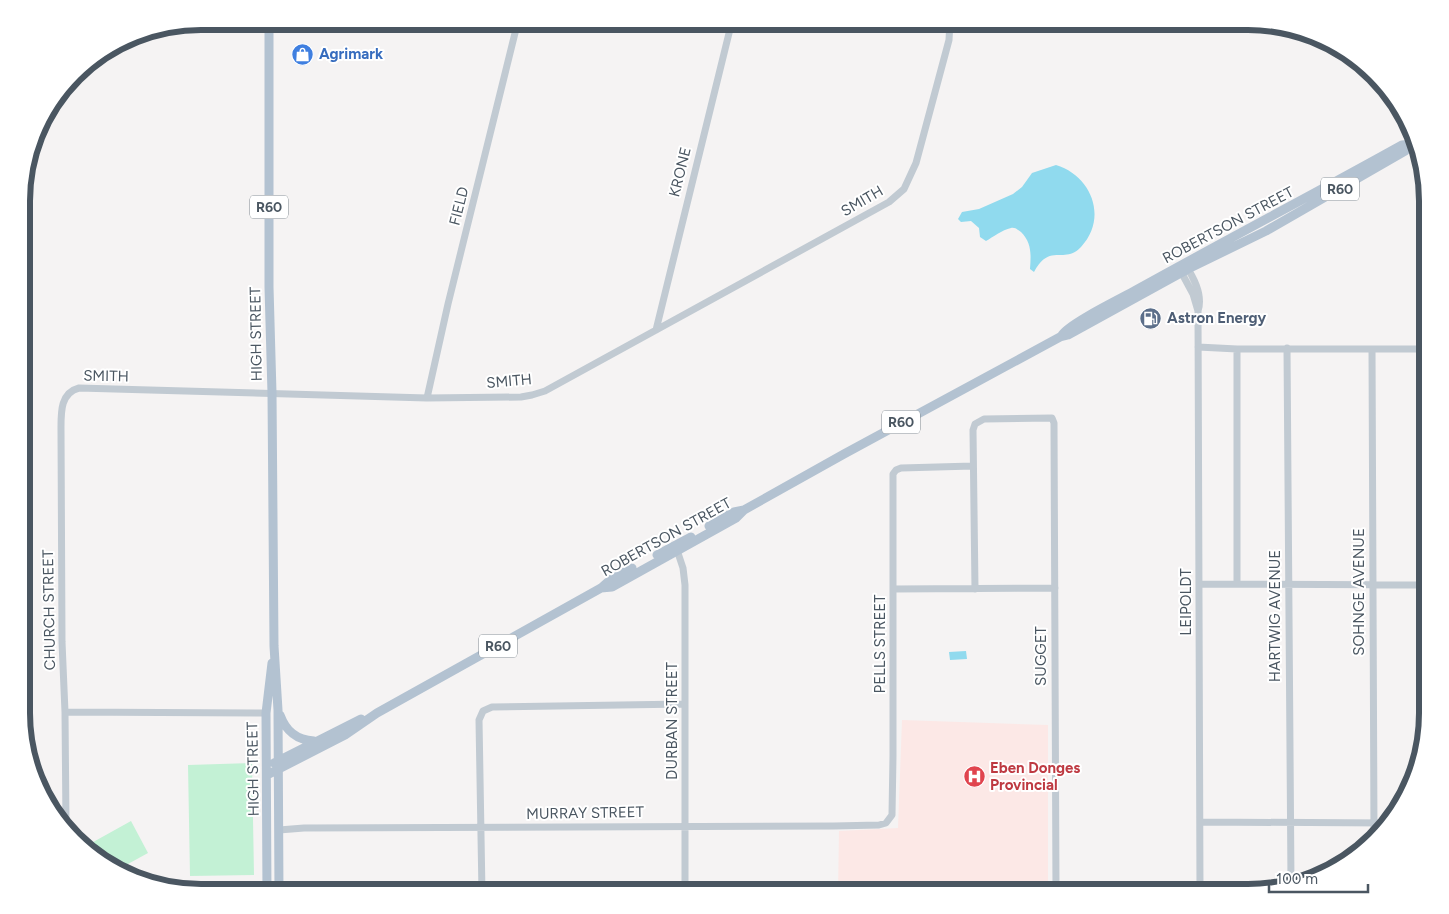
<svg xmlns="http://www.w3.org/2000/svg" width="1449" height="914" font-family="Figtree,sans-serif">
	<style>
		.medical { fill: #fce8e6 }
		.green { fill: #c3f1d5 }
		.water { fill: #90daee }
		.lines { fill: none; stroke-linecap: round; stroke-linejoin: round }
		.minor { stroke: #c1cad2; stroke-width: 7 }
		.major { stroke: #b3c2d1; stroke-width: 9 }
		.labels { text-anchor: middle; stroke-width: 4; stroke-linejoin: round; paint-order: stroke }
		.shield { fill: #fff; stroke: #808990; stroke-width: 1 }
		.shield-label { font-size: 14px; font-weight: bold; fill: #4a5661 }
		.shop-label { font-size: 15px; font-weight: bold; fill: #366cbe; stroke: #fff; text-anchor: start }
		.street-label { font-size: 15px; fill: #4a5661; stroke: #fff }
		.service-label { font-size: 15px; font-weight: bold; fill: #4e5e75; stroke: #fff; text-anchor: start }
		.health-label { font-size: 15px; font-weight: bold; fill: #be3a42; stroke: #fff; text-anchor: start }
		.rim { fill: none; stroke: #4a5661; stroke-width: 6 }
	</style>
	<rect width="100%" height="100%" fill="#f5f3f3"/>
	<path class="medical" d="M 902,720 L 1048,725 L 1048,892 L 838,893 L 839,831 L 898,828 Z"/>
	<path class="green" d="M 252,763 L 254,875 L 190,876 L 188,765 Z
		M 131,821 L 148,853 L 117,870 L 101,863 L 86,846 Z"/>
	<path class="water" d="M 1056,165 C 1092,176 1108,218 1081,247 C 1064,265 1050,242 1034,272 L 1030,269 C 1031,255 1032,243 1021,232 C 1018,230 1015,227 1011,228 C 1002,230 993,237 986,241 L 980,237 L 979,228 L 971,221 L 961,222 L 958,219 L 962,212 L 979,209 L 1013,194 L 1022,187 L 1032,173 Z
		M 966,651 L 967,659 L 950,660 L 949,652 Z"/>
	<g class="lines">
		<path class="minor" d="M 1186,266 C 1194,278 1203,296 1198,311 L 1200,892
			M 1179,268 L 1193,294 L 1198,311
			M 656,330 L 732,21
			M 1198,347 L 1237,349 L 1427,349
			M 1287,348 L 1291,883
			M 1372,349 L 1374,835
			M 427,398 L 448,304 L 518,21
			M 676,547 L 683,568 L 685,585 L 685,893
			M 1200,584 L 1427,585
			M 1237,584 L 1237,349
			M 894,589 L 1055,588
			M 975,589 L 973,430 L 975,424 L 984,419 L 1052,418 L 1054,423 L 1056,892
			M 65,712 L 266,713
			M 1200,822 L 1387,823
			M 66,825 L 65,712 L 62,642 L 61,430 C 61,413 60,393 79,388 L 427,398 L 521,397 L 532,395 L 545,391 L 889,202 L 904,189 L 916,163 L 949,40 L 950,21
			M 279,830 L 304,828 L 834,826 L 879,825 L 886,823 L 892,815 L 893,756 L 893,474 L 896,470 L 901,468 L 973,466
			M 482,893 L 479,720 L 483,711 L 492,707 L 685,704"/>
		<path class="major" d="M 269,21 L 269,287 L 272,393 L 274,646 L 278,710 L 279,893
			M 1062,335 C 1070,323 1120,299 1136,290 C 1224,241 1314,194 1402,145 L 1412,144
			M 709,526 L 734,512 L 744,510
			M 657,555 L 691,537
			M 601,588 L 612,587 L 736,518 L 744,510 L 844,454 L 1060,337 L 1068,335 L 1188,269 L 1266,231 L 1405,151 L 1413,143
			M 280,715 C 286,731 296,740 314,741
			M 274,763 L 361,719
			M 267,775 L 345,735 L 377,713 L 601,588 L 610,580 L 632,568
			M 267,893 L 266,713 L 272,663"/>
	</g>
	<defs>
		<symbol id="shop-disc" viewBox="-11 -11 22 22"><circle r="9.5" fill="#3f7fe0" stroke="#fff"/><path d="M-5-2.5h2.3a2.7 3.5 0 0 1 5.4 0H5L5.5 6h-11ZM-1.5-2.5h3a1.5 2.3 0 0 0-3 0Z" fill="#fff"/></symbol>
		<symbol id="fuel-disc" viewBox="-11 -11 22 22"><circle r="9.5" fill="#5c6f8a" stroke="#fff"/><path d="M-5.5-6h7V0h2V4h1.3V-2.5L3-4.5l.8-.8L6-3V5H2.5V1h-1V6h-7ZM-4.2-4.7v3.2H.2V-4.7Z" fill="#fff"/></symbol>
		<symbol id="hospital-disc" viewBox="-11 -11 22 22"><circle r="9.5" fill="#e0444e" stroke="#fff"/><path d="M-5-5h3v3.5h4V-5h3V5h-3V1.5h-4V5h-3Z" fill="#fff"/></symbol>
	</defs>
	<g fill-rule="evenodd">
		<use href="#shop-disc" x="290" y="42" width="25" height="25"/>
		<use href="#fuel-disc" x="1138" y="306" width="25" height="25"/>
		<use href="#hospital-disc" x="962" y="764" width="25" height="25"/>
	</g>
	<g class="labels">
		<g class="shield">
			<rect x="1321" y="177.5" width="38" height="23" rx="4"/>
			<rect x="250" y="195.5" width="38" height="23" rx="4"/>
			<rect x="882" y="410.5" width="38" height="23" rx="4"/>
			<rect x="479" y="634.5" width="38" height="23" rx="4"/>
		</g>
		<g class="shield-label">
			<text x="1340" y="194">R60</text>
			<text x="269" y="212">R60</text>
			<text x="901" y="427">R60</text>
			<text x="498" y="651">R60</text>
		</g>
		<g class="shop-label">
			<text x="319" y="59">Agrimark</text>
		</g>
		<g class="street-label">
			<text transform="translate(680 172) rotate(-76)" y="5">KRONE</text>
			<text transform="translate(862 201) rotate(-30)" y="5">SMITH</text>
			<text transform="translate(459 206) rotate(-76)" y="5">FIELD</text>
			<text transform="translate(1228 225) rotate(-28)" y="5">ROBERTSON STREET</text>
			<text transform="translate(256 334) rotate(-91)" y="5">HIGH STREET</text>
			<text transform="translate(106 376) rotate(1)" y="5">SMITH</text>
			<text transform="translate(509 381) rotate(-5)" y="5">SMITH</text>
			<text transform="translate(666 537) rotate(-29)" y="5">ROBERTSON STREET</text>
			<text transform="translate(1359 592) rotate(-90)" y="5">SOHNGE AVENUE</text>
			<text transform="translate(1186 602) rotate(-90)" y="5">LEIPOLDT</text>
			<text transform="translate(49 610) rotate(-91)" y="5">CHURCH STREET</text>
			<text transform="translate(1275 616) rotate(-90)" y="5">HARTWIG AVENUE</text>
			<text transform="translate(880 644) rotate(-90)" y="5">PELLS STREET</text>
			<text transform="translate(1041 656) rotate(-90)" y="5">SUGGET</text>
			<text transform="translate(672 721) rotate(-90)" y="5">DURBAN STREET</text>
			<text transform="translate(253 769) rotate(-91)" y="5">HIGH STREET</text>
			<text transform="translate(585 813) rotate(-1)" y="5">MURRAY STREET</text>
		</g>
		<g class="service-label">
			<text x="1167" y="323">Astron Energy</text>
		</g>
		<g class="health-label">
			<text x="990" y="773">Eben Donges<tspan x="990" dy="17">Provincial</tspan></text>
		</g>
	</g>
	<path d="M0 0H1449V914H0ZM201 30H1248A171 171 0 0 1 1419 201V713A171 171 0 0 1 1248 884H201A171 171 0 0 1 30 713V201A171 171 0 0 1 201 30Z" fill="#fff" fill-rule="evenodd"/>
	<path class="rim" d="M201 30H1248A171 171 0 0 1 1419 201V713A171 171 0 0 1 1248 884H201A171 171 0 0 1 30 713V201A171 171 0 0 1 201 30Z"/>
	<path d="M1269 884v8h99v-8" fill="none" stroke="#4a5661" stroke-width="2.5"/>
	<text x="1276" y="884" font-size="15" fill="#4a5661" stroke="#ffffff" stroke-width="4" paint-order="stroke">100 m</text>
</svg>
